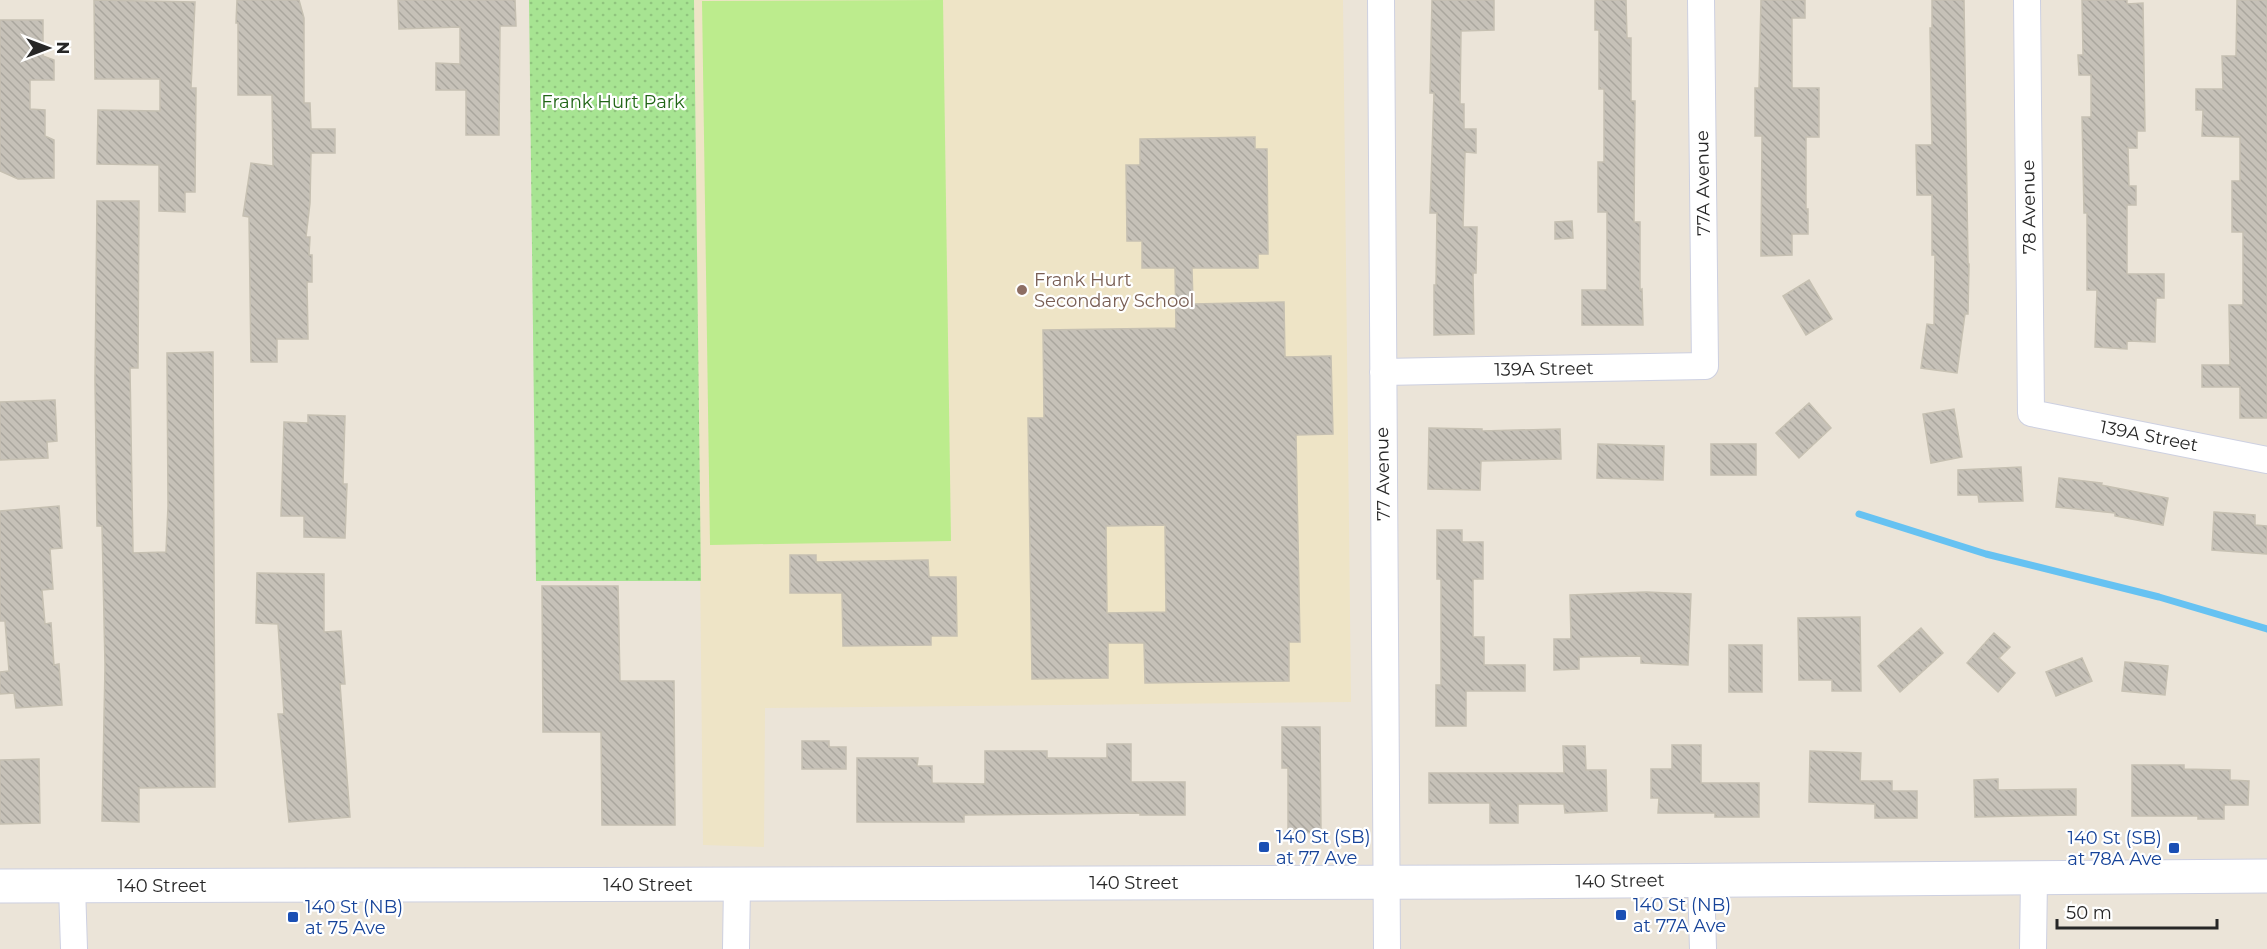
<svg xmlns="http://www.w3.org/2000/svg" width="2267" height="949" font-family="Montserrat,sans-serif">
	<style>
		.education { fill: #eee4c6 }
		.grass { fill: url(#grass-dots) }
		.pitch { fill: #bcec8d }
		.lines { fill: none; stroke-linecap: round; stroke-linejoin: round }
		.stream { stroke: #66c2f2; stroke-width: 7 }
		.building { fill: url(#building-back-hatch); stroke: #c6c0b2; stroke-width: 1.5; fill-rule: evenodd }
		.street-casing { stroke: #cdd0e1; stroke-width: 28 }
		.secondary-casing { stroke: #cdd0e1; stroke-width: 35 }
		.street { stroke: #fff; stroke-width: 26 }
		.secondary { stroke: #fff; stroke-width: 33 }
		.education-dot { fill: #8d6e63; stroke: #fff; stroke-width: 2 }
		.transit-dot { fill: #1a4fb4; stroke: #fff; stroke-width: 2 }
		.labels { text-anchor: middle; stroke-width: 4.5; stroke-linejoin: round; paint-order: stroke }
		.park-label { font-size: 18px; fill: #216517; stroke: #fff }
		.street-label { font-size: 18px; fill: #272727; stroke: #fff }
		.education-label { font-size: 18px; fill: #785e54; stroke: #fff; text-anchor: start }
		.transit-label { font-size: 18px; fill: #164399; stroke: #fff; text-anchor: start }
	</style>
	<defs>
		<pattern id="grass-dots" width="8" height="8" patternUnits="userSpaceOnUse" patternTransform="scale(1.5)"><rect width="8" height="8" fill="#a7e492"/><path d="M2 2h.1M6 6h.1" fill="none" stroke="#90c47e" stroke-width="1.8" stroke-linecap="round"/></pattern>
		<pattern id="building-back-hatch" width="6" height="6" patternUnits="userSpaceOnUse" patternTransform="scale(1.5)"><rect width="6" height="6" fill="#c6c1b8"/><path d="M-1 5l2 2M0 0l6 6M5-1l2 2" fill="none" stroke="#aaa69e"/></pattern>
	</defs>
	<rect width="100%" height="100%" fill="#ebe4d8"/>
	<path class="education" d="M 694,0 L 1343,0 L 1351,702 L 765,708 L 764,847 L 703,845 Z"/>
	<path class="grass" d="M 529,0 L 694,0 L 701,581 L 536,581 Z"/>
	<path class="pitch" d="M 943,0 L 951,541 L 710,545 L 702,1 Z"/>
	<g class="lines">
		<path class="stream" d="M 1859,514 L 1986,554 L 2159,597 L 2267,629"/>
	</g>
	<path class="building" d="M 94,0 L 195,2 L 191,88 L 196,88 L 195,192 L 185,192 L 185,212 L 159,211 L 159,165 L 97,164 L 98,110 L 160,111 L 160,79 L 95,79 Z
		M 237,0 L 299,0 L 304,18 L 304,103 L 310,103 L 311,129 L 335,129 L 335,153 L 311,153 L 310,203 L 306,237 L 310,237 L 309,255 L 312,255 L 312,282 L 307,282 L 308,339 L 277,339 L 277,362 L 251,362 L 249,217 L 243,216 L 251,163 L 273,166 L 272,95 L 238,95 L 238,23 L 236,23 Z
		M 398,0 L 515,0 L 516,26 L 500,26 L 499,135 L 466,135 L 466,90 L 436,90 L 436,63 L 460,64 L 460,27 L 399,29 Z
		M 1432,0 L 1494,0 L 1494,30 L 1461,31 L 1460,104 L 1464,104 L 1464,129 L 1476,129 L 1476,153 L 1465,152 L 1463,227 L 1477,227 L 1476,273 L 1473,273 L 1474,334 L 1434,335 L 1434,285 L 1436,285 L 1437,213 L 1430,213 L 1434,93 L 1430,93 Z
		M 1595,0 L 1626,0 L 1627,38 L 1631,38 L 1631,101 L 1635,101 L 1634,222 L 1640,222 L 1640,290 L 1642,289 L 1643,325 L 1582,325 L 1582,290 L 1607,290 L 1607,212 L 1598,212 L 1598,162 L 1604,162 L 1604,89 L 1599,89 L 1599,30 L 1595,30 Z
		M 1761,0 L 1805,0 L 1805,18 L 1792,18 L 1792,88 L 1819,88 L 1819,137 L 1806,137 L 1806,209 L 1808,209 L 1808,234 L 1792,234 L 1792,255 L 1761,256 L 1762,136 L 1755,136 L 1755,88 L 1759,88 Z
		M 1932,0 L 1964,0 L 1968,263 L 1969,264 L 1968,314 L 1965,314 L 1957,373 L 1921,368 L 1927,324 L 1934,325 L 1935,255 L 1932,255 L 1932,195 L 1917,195 L 1916,145 L 1932,145 L 1930,28 L 1932,28 Z
		M 2082,0 L 2127,0 L 2127,4 L 2143,3 L 2145,131 L 2137,131 L 2137,148 L 2128,148 L 2129,186 L 2136,186 L 2136,205 L 2127,205 L 2127,274 L 2164,274 L 2164,298 L 2156,298 L 2155,342 L 2127,341 L 2127,349 L 2095,347 L 2097,290 L 2087,290 L 2087,213 L 2084,213 L 2082,117 L 2091,117 L 2091,75 L 2079,75 L 2078,55 L 2083,55 Z
		M 2237,0 L 2267,0 L 2267,418 L 2240,418 L 2240,387 L 2202,387 L 2202,365 L 2230,365 L 2229,305 L 2243,305 L 2243,232 L 2232,232 L 2232,181 L 2240,181 L 2240,137 L 2202,136 L 2203,110 L 2196,110 L 2196,89 L 2223,89 L 2222,56 L 2236,56 Z
		M 0,20 L 43,20 L 43,56 L 54,60 L 54,80 L 30,80 L 30,109 L 45,110 L 45,136 L 54,140 L 54,178 L 18,179 L 0,171 Z
		M 1255,137 L 1255,149 L 1267,149 L 1268,254 L 1258,254 L 1258,268 L 1192,268 L 1193,304 L 1284,302 L 1285,357 L 1331,356 L 1333,434 L 1296,435 L 1300,642 L 1289,642 L 1289,681 L 1145,683 L 1144,643 L 1108,643 L 1108,678 L 1032,679 L 1028,418 L 1044,418 L 1043,330 L 1176,328 L 1175,268 L 1142,268 L 1142,241 L 1127,241 L 1126,165 L 1140,165 L 1140,139 ZM 1165,525 L 1166,612 L 1107,613 L 1106,526 Z
		M 97,201 L 139,201 L 138,368 L 130,368 L 133,553 L 166,552 L 168,506 L 167,353 L 213,352 L 215,787 L 139,788 L 139,822 L 102,821 L 105,666 L 102,526 L 97,526 L 95,380 Z
		M 1572,221 L 1573,238 L 1555,239 L 1555,222 Z
		M 1809,280 L 1832,319 L 1806,335 L 1783,296 Z
		M 55,400 L 57,441 L 47,442 L 48,458 L 0,460 L 0,402 Z
		M 1809,403 L 1831,428 L 1799,458 L 1776,433 Z
		M 1954,409 L 1962,457 L 1931,463 L 1923,414 Z
		M 308,415 L 345,416 L 343,484 L 347,484 L 345,538 L 304,537 L 304,516 L 281,516 L 284,422 L 308,423 Z
		M 1429,428 L 1482,429 L 1482,431 L 1560,429 L 1561,459 L 1481,461 L 1480,490 L 1428,489 Z
		M 1598,444 L 1664,446 L 1663,480 L 1597,478 Z
		M 1711,444 L 1756,444 L 1756,475 L 1711,475 Z
		M 2021,467 L 2023,501 L 1979,502 L 1978,495 L 1958,495 L 1958,470 Z
		M 2059,478 L 2102,483 L 2101,485 L 2168,498 L 2163,525 L 2115,516 L 2115,513 L 2056,507 Z
		M 59,506 L 62,548 L 50,549 L 53,589 L 42,590 L 45,624 L 51,623 L 54,665 L 59,664 L 62,705 L 16,708 L 14,693 L 0,694 L 0,672 L 9,671 L 5,621 L 0,621 L 0,511 Z
		M 2214,512 L 2255,515 L 2255,525 L 2267,526 L 2267,554 L 2212,550 Z
		M 1437,530 L 1462,530 L 1462,542 L 1483,542 L 1483,579 L 1473,579 L 1473,637 L 1484,637 L 1484,665 L 1525,665 L 1525,691 L 1466,691 L 1466,726 L 1436,726 L 1436,685 L 1441,685 L 1441,579 L 1437,579 Z
		M 790,555 L 816,555 L 816,562 L 928,560 L 929,577 L 956,577 L 957,636 L 931,636 L 931,645 L 843,646 L 842,593 L 790,593 Z
		M 257,573 L 324,574 L 324,632 L 341,631 L 345,684 L 340,684 L 350,817 L 289,822 L 278,714 L 284,714 L 278,624 L 256,623 Z
		M 542,586 L 618,586 L 620,681 L 674,681 L 675,825 L 602,825 L 601,732 L 543,732 Z
		M 1646,592 L 1691,594 L 1688,665 L 1641,663 L 1641,656 L 1579,657 L 1579,669 L 1554,670 L 1554,639 L 1571,639 L 1570,595 Z
		M 1860,617 L 1861,691 L 1832,691 L 1832,680 L 1799,680 L 1798,618 Z
		M 1921,628 L 1943,653 L 1900,692 L 1878,666 Z
		M 1994,633 L 2010,647 L 1999,658 L 2015,673 L 1998,692 L 1967,663 Z
		M 1729,645 L 1762,645 L 1762,692 L 1729,692 Z
		M 2082,658 L 2092,681 L 2056,696 L 2046,672 Z
		M 2125,662 L 2168,666 L 2165,695 L 2122,691 Z
		M 1282,727 L 1320,727 L 1321,833 L 1288,832 L 1288,768 L 1282,768 Z
		M 802,741 L 829,741 L 829,747 L 846,747 L 846,769 L 802,769 Z
		M 1107,744 L 1131,744 L 1131,782 L 1185,782 L 1185,815 L 1140,815 L 1140,813 L 964,815 L 964,822 L 857,822 L 857,758 L 918,758 L 917,766 L 932,766 L 932,783 L 985,784 L 985,751 L 1047,751 L 1047,758 L 1107,758 Z
		M 1672,745 L 1701,745 L 1701,783 L 1759,783 L 1759,817 L 1715,817 L 1715,813 L 1658,813 L 1659,798 L 1651,798 L 1651,769 L 1672,769 Z
		M 1563,746 L 1585,746 L 1586,770 L 1606,770 L 1607,811 L 1565,813 L 1564,804 L 1518,804 L 1518,823 L 1490,823 L 1490,803 L 1429,803 L 1429,773 L 1564,773 Z
		M 1810,751 L 1861,753 L 1860,781 L 1892,781 L 1892,791 L 1917,791 L 1917,818 L 1875,818 L 1875,804 L 1809,802 Z
		M 39,759 L 40,823 L 0,824 L 0,760 Z
		M 2132,765 L 2184,765 L 2184,769 L 2230,770 L 2230,780 L 2249,781 L 2248,805 L 2224,805 L 2224,819 L 2198,819 L 2198,816 L 2132,816 Z
		M 1998,779 L 1998,790 L 2076,789 L 2076,815 L 1975,817 L 1974,780 Z"/>
	<g class="lines">
		<defs>
			<path id="street" d="M 1381,0 L 1387,949
				M 2027,0 L 2031,413 L 2267,460
				M 1383,372 L 1705,366 L 1701,0
				M 1701,880 L 1703,949
				M 72,886 L 74,949
				M 736,949 L 737,884
				M 2033,949 L 2034,878"/>
			<path id="secondary" d="M 0,886 L 1494,882 L 2267,876"/>
		</defs>
		<use href="#street" class="street-casing"/>
		<use href="#secondary" class="secondary-casing"/>
		<use href="#street" class="street"/>
		<use href="#secondary" class="secondary"/>
	</g>
	<circle class="education-dot" cx="1022" cy="290" r="6"/>
	<g class="transit-dot">
		<rect x="1258" y="841" width="12" height="12" rx="3"/>
		<rect x="2168" y="842" width="12" height="12" rx="3"/>
		<rect x="1615" y="909" width="12" height="12" rx="3"/>
		<rect x="287" y="911" width="12" height="12" rx="3"/>
	</g>
	<g class="labels">
		<g class="park-label">
			<text x="613" y="108">Frank Hurt Park</text>
		</g>
		<g class="street-label">
			<text transform="translate(1703 183) rotate(-91)" y="6">77A Avenue</text>
			<text transform="translate(2029 207) rotate(-91)" y="6">78 Avenue</text>
			<text transform="translate(1544 369) rotate(-1)" y="6">139A Street</text>
			<text transform="translate(2149 436) rotate(11)" y="6">139A Street</text>
			<text transform="translate(1383 474) rotate(-91)" y="6">77 Avenue</text>
			<text transform="translate(1620 881) rotate(-1)" y="6">140 Street</text>
			<text x="1134" y="889">140 Street</text>
			<text x="648" y="891">140 Street</text>
			<text x="162" y="892">140 Street</text>
		</g>
		<g class="education-label">
			<text x="1034" y="286">Frank Hurt<tspan x="1034" dy="21">Secondary School</tspan></text>
		</g>
		<g class="transit-label">
			<text x="1276" y="843">140 St (SB)<tspan x="1276" dy="21">at 77 Ave</tspan></text>
			<text x="2162" y="844" text-anchor="end">140 St (SB)<tspan x="2162" dy="21">at 78A Ave</tspan></text>
			<text x="1633" y="911">140 St (NB)<tspan x="1633" dy="21">at 77A Ave</tspan></text>
			<text x="305" y="913">140 St (NB)<tspan x="305" dy="21">at 75 Ave</tspan></text>
		</g>
	</g>
	<g transform="translate(48 48) rotate(90)" stroke="#ffffff" stroke-width="4.5" paint-order="stroke">
	<path d="M0-4.5L10 22L0 15L-10 22Z" fill="#272727"/>
	<text y="-9" font-size="16" font-weight="bold" text-anchor="middle" fill="#272727">N</text>
	</g>
	<path d="M2057 919v9h160v-9" fill="none" stroke="#272727" stroke-width="3"/>
	<text x="2066" y="919" font-size="18" fill="#272727" stroke="#ffffff" stroke-width="4.5" paint-order="stroke">50 m</text>
</svg>
